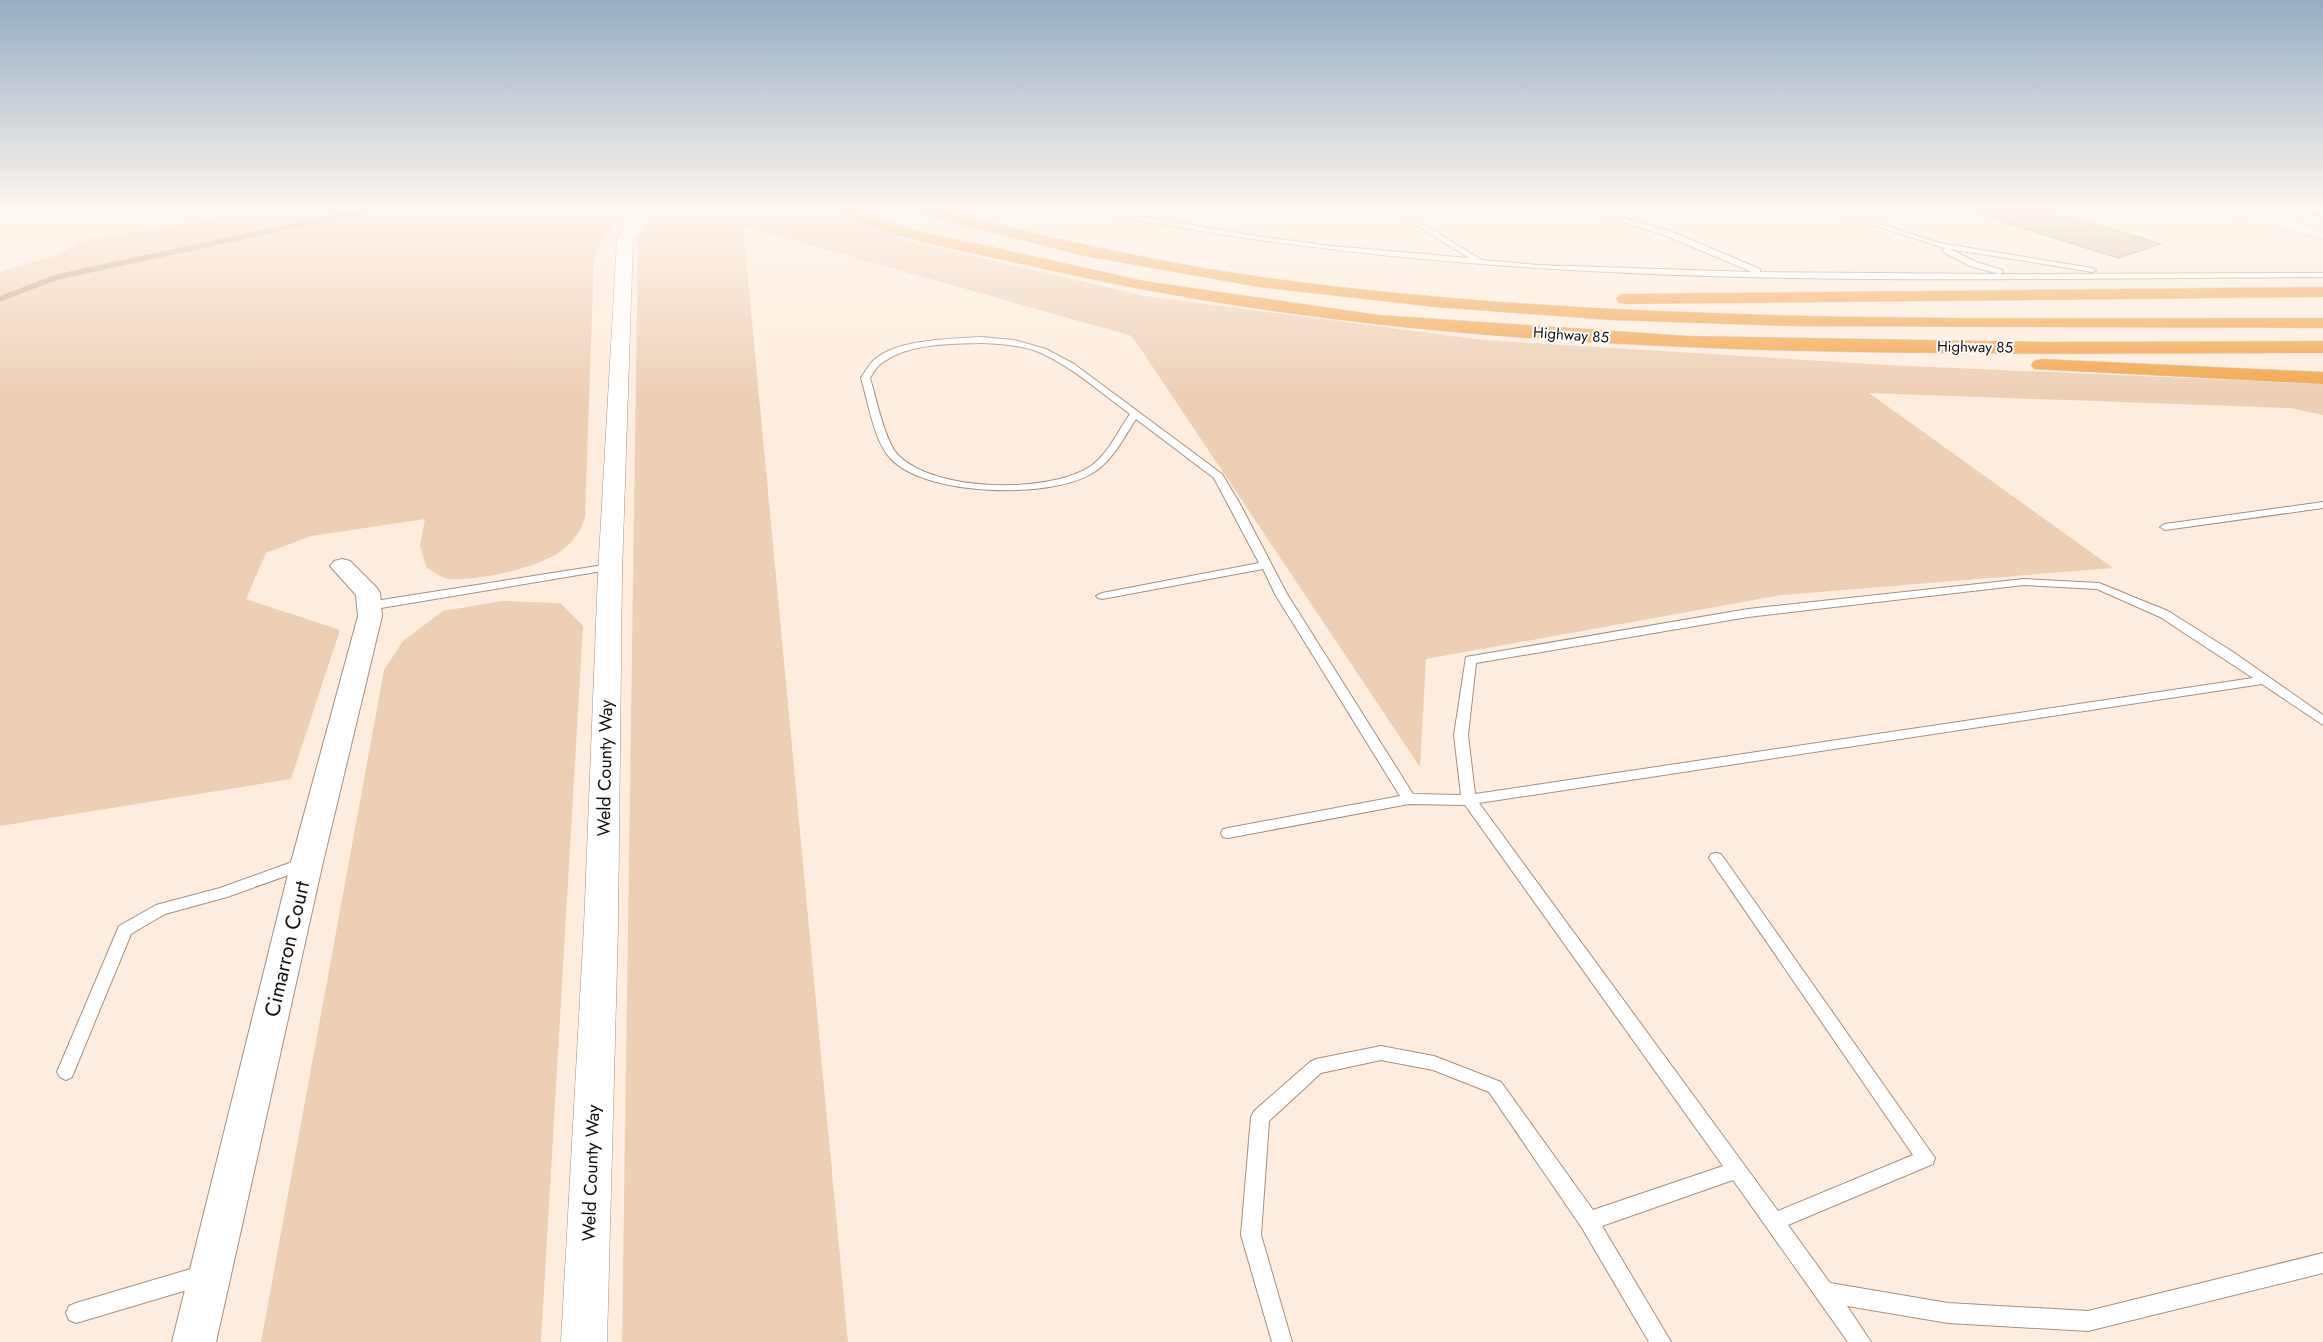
<svg xmlns="http://www.w3.org/2000/svg" width="2323" height="1342" font-family="Jost,sans-serif">
	<style>
		.green { fill: #edcfb5 }
		.lines { fill: none; stroke-linecap: round; stroke-linejoin: round }
		.stream { stroke: #bfa187; stroke-width: 5.5 }
		.building { fill: #cbb6a4; stroke: #988473 }
		.service-casing { stroke: #a4907f; stroke-width: 2 }
		.minor-casing { stroke: #a4907f; stroke-width: 2 }
		.tertiary-casing { stroke: #a4907f; stroke-width: 1 }
		.trunk-casing { stroke: #dad9d8; stroke-width: 1 }
		.service { fill: #fff; fill-rule: evenodd }
		.minor { fill: #fff; fill-rule: evenodd }
		.tertiary { fill: #fff; fill-rule: evenodd }
		.trunk { fill: #f2a650; fill-rule: evenodd }
		.rail-casing { stroke: #62574e; stroke-width: 4 }
		.rail { stroke: #fdfdfd; stroke-width: 2.5; stroke-dasharray: 7; stroke-linecap: butt }
		.labels { text-anchor: middle; stroke-width: 4; stroke-linejoin: round; paint-order: stroke }
		.far-street-label { font-size: 15px; fill: #170f09; stroke: #fdfdfd }
		.street-label { font-size: 18px; fill: #170f09; stroke: #fdfdfd }
		.near-street-label { font-size: 21px; fill: #170f09; stroke: #fdfdfd }
	</style>
	<rect width="100%" height="100%" fill="#feedde"/>
	<path class="green" d="M 305,208 L 638,208 C 612,224 606,230 594,258 L 585,517 C 582,528 576,538 567,546 C 546,567 480,581 450,579 C 442,579 433,571 426,567 L 420,545 L 425,519 L 311,536 L 266,553 L 246,599 L 340,630 L 291,779 L 0,826 L 0,272 L 56,255 L 85,240 L 234,215 Z
		M 669,208 L 810,208 L 913,242 L 1145,296 L 1484,340 L 1887,365 L 2323,384 L 2323,415 L 2290,408 L 1869,393 L 2113,568 L 1782,595 L 1426,659 L 1420,767 L 1132,336 L 743,226 L 848,1342 L 622,1342 L 638,237 L 652,218 Z
		M 502,601 L 560,603 L 583,626 L 541,1342 L 261,1342 L 384,670 L 403,641 L 443,611 Z"/>
	<g class="lines">
		<path class="stream" d="M 0,299 L 57,277 L 376,208"/>
	</g>
	<path class="building" d="M 1975,208 L 2043,208 L 2161,244 L 2118,258 L 1974,213 Z"/>
	<g class="lines">
		<defs>
			<path id="service" d="M 1094,208 L 1250,235 L 1332,246 L 1469,258 L 1388,208 L 1396,208 L 1482,260 L 1538,265 L 1752,272 L 1664,235 L 1578,208 L 1589,208 L 1614,215 L 1624,208 L 1631,208 L 1620,217 L 1670,231 L 1760,269 L 1760,272 L 1999,274 L 1970,266 L 1943,252 L 1944,248 L 1821,208 L 1831,208 L 1939,243 L 2092,268 L 2096,270 L 2092,272 L 1950,249 L 1976,262 L 2002,270 L 2003,272 L 1999,274 L 2323,273 L 2323,277 C 1912,279 1496,294 1092,211 L 1091,210 Z
				M 981,337 L 1014,340 L 1046,349 L 1074,364 L 1222,474 L 1240,504 L 1287,594 L 1413,794 L 1461,795 L 1454,735 L 1466,657 L 1748,609 L 2024,579 L 2099,583 L 2168,611 L 2233,652 L 2323,715 L 2323,725 L 2262,684 L 1479,803 L 1778,1211 L 1913,1155 L 1709,858 L 1711,854 L 1716,853 L 1721,854 L 1935,1158 L 1933,1164 L 1788,1225 L 1830,1283 L 1948,1303 L 2088,1311 L 2323,1253 L 2323,1273 L 2088,1331 L 1948,1323 L 1847,1306 L 1871,1342 L 1848,1342 L 1733,1180 L 1602,1226 L 1671,1342 L 1649,1342 L 1582,1228 L 1489,1092 L 1433,1070 L 1381,1060 L 1321,1073 L 1269,1121 L 1261,1235 L 1292,1342 L 1272,1342 L 1241,1235 L 1251,1117 L 1254,1111 L 1310,1062 L 1316,1059 L 1381,1046 L 1434,1056 L 1501,1082 L 1593,1210 L 1723,1166 L 1465,805 L 1409,804 L 1228,838 L 1223,837 L 1221,833 L 1223,829 L 1228,828 L 1400,796 L 1275,594 L 1263,569 L 1102,599 L 1098,598 L 1096,596 L 1102,593 L 1259,563 L 1214,478 L 1136,419 C 1123,439 1112,462 1091,474 C 1048,499 926,496 891,459 C 874,442 868,401 861,378 L 862,376 C 866,371 869,364 874,360 C 897,339 951,339 981,337 ZM 981,343 C 1001,344 1022,345 1041,353 C 1074,368 1101,393 1130,414 C 1118,431 1108,454 1091,466 C 1049,494 936,492 899,456 C 885,443 876,397 870,378 C 873,373 877,366 882,363 C 909,343 949,344 981,343 ZM 2024,585 L 2097,589 L 2160,617 L 2253,678 L 1475,794 L 1468,735 L 1476,663 L 1748,617 Z
				M 2323,502 L 2323,508 L 2165,530 L 2160,527 L 2165,524 Z
				M 610,564 L 616,567 L 614,569 L 369,610 L 363,606 L 369,602 Z
				M 306,857 L 311,859 L 313,863 L 311,867 L 227,897 L 165,914 L 131,934 L 72,1077 L 66,1080 L 60,1077 L 57,1072 L 119,926 L 156,905 L 220,888 Z
				M 204,1265 L 211,1268 L 214,1275 L 211,1282 L 204,1285 L 76,1323 L 69,1320 L 66,1313 L 69,1306 L 76,1303 Z"/>
			<path id="minor" d="M 342,559 L 350,561 L 377,588 L 380,593 L 382,616 L 323,862 L 216,1342 L 172,1342 L 291,862 L 358,616 L 356,595 L 330,566 L 334,561 Z"/>
			<path id="tertiary" d="M 644,208 L 662,208 L 640,226 L 633,239 L 622,574 L 618,926 L 607,1342 L 561,1342 L 584,926 L 598,574 L 617,239 L 628,220 Z
				M 2213,208 L 2239,208 L 2323,229 L 2323,239 L 2216,211 Z"/>
			<path id="trunk" d="M 823,208 L 846,208 L 907,228 L 1144,281 L 1379,315 L 1688,336 L 2044,342 L 2323,341 L 2323,353 C 1892,354 1454,364 1031,266 C 987,256 941,248 898,235 C 873,228 850,219 826,211 Z
				M 904,208 L 931,208 C 1040,235 1149,261 1261,277 C 1613,325 1969,318 2323,318 L 2323,328 L 1790,326 L 1612,320 L 1435,307 L 1259,287 L 1085,256 L 907,211 Z
				M 2323,287 L 2323,297 L 1625,304 L 1619,303 L 1616,299 L 1619,295 L 1625,294 Z
				M 2041,359 L 2323,372 L 2323,384 L 2034,369 L 2031,365 L 2034,361 Z"/>
		</defs>
		<use href="#service" class="service-casing"/>
		<use href="#minor" class="minor-casing"/>
		<use href="#tertiary" class="tertiary-casing"/>
		<use href="#trunk" class="trunk-casing"/>
		<use href="#service" class="service"/>
		<use href="#minor" class="minor"/>
		<use href="#tertiary" class="tertiary"/>
		<use href="#trunk" class="trunk"/>
		<defs>
			<path id="rail" d="M 2294,208 L 2323,215"/>
		</defs>
		<use href="#rail" class="rail-casing"/>
		<use href="#rail" class="rail"/>
	</g>
	<linearGradient id="sky" x2="0" y2="1"><stop stop-color="#97acc1"/><stop offset="0.53" stop-color="#fff7f0"/><stop offset="1" stop-color="#fff7f0" stop-opacity="0"/></linearGradient>
	<rect width="2323" height="396" fill="url(#sky)"/>
	<g class="labels">
		<g class="far-street-label">
			<text transform="translate(1571 335) rotate(4)" y="5">Highway 85</text>
			<text transform="translate(1975 347) rotate(1)" y="5">Highway 85</text>
		</g>
		<g class="street-label">
			<text transform="translate(605 768) rotate(-89)" y="6">Weld County Way</text>
			<text transform="translate(591 1173) rotate(-88)" y="6">Weld County Way</text>
		</g>
		<g class="near-street-label">
			<text transform="translate(287 949) rotate(-77)" y="7">Cimarron Court</text>
		</g>
	</g>
</svg>
